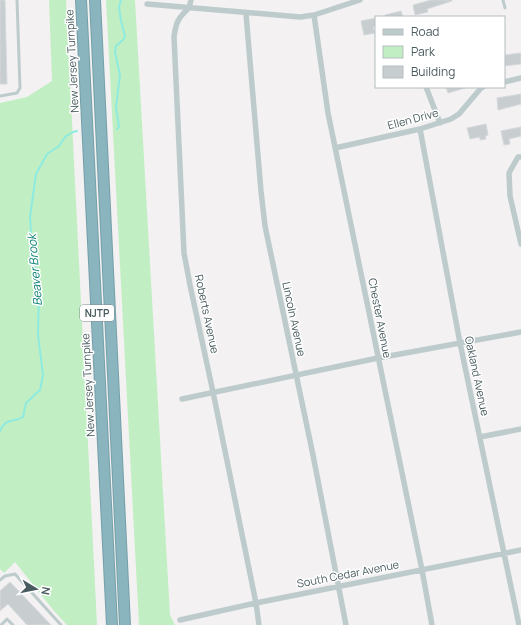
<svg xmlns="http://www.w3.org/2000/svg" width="521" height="625" font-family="Manrope,sans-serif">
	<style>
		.green { fill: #c1efc3 }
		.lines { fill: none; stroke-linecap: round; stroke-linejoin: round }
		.stream { stroke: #8feadf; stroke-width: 2 }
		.building { fill: #c8cdd0; stroke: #d5d9dc }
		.highway-casing { stroke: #75a0a9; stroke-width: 12 }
		.lane { stroke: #bdcbcd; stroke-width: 3 }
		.street { stroke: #bdcbcd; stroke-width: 5.5 }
		.highway { stroke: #8ab4be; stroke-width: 10 }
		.labels { text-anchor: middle; stroke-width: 3; stroke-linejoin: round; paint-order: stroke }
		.shield { fill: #fff; stroke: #808c8e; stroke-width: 1 }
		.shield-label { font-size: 10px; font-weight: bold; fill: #495b5e }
		.street-label { font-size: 11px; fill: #495b5e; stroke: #fff }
		.water-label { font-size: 12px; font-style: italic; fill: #108375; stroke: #fff }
	</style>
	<rect width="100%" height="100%" fill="#f3f1f1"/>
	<path class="green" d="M 49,0 L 66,0 L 97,625 L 67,625 L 54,611 L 15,562 L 4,573 L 0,569 L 0,103 L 27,97 L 52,81 Z
		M 106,0 L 135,0 L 170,615 L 175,625 L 139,625 Z"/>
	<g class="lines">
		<path class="stream" d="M 117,129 L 119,127 L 116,107 L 120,75 L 115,52 L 116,46 L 124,39 L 125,36 L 121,21 L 119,7 L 121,0
			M 0,431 C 6,417 14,423 23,417 L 26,403 L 40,390 L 43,375 L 38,335 L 39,293 L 32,250 L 30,217 L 36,174 L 47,154 L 59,146 L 66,136 L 73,132 L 77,131"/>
	</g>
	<path class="building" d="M 0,0 L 5,0 L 7,84 L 0,84 Z
		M 431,0 L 452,0 L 452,1 L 427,9 L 428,12 L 415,15 L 413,5 Z
		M 401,11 L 403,17 L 385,17 L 385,15 Z
		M 376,18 L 376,27 L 373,27 L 375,33 L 364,35 L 361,21 Z
		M 521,53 L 521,64 L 504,66 L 504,55 Z
		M 446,87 L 464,87 L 465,88 L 448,93 Z
		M 521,94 L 521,104 L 498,110 L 497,98 Z
		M 486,124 L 488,135 L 485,136 L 486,139 L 480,140 L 480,137 L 470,139 L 467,128 Z
		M 521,127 L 521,136 L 509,139 L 510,144 L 504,145 L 501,131 Z
		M 10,582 L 51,625 L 27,625 L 8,604 L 0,611 L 0,591 Z"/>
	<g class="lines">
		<defs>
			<path id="highway" d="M 81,0 L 112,625
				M 95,0 L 125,625"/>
		</defs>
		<use href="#highway" class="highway-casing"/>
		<path class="lane" d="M 503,0 L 505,8
			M 0,96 L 17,93 L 20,88 L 17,0
			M 0,580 L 5,576 L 15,574 L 61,625
			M 1,625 L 7,619 L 13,625"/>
		<path class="street" d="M 147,4 L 300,17 L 314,15 L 360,0
			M 189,8 C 178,18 176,22 174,37 L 184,253 L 190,285 L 213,392 L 256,603 L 259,625
			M 189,8 L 191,0
			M 246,14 L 261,191 L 265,226 L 313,455 L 346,625
			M 314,15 L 328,113 L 422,570 L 432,625
			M 504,82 L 521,78
			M 426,87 L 440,123
			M 420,129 L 460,343 L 519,625
			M 335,148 L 420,129 L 451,119 L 459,114 L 481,88 L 483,87
			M 521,157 L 518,157 L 509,173 L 510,196 L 521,244
			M 182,399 L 378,358 L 521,332
			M 480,437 L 521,429
			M 180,620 L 256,603 L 521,550"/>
		<use href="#highway" class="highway"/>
	</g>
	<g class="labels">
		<rect class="shield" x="80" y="305" width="34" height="16" rx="3"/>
		<g class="shield-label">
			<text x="97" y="317">NJTP</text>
		</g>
		<g class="street-label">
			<text transform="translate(72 61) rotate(-93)" y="4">New Jersey Turnpike</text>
			<text transform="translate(413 119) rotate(-15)" y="4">Ellen Drive</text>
			<text transform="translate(207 314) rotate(78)" y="4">Roberts Avenue</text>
			<text transform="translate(380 318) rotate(79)" y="4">Chester Avenue</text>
			<text transform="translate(294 319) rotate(78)" y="4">Lincoln Avenue</text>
			<text transform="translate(477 376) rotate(78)" y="4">Oakland Avenue</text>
			<text transform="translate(88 385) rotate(-93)" y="4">New Jersey Turnpike</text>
			<text transform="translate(348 574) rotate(-11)" y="4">South Cedar Avenue</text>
		</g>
		<g class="water-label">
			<text transform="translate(35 270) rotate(-95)" y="4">Beaver Brook</text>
		</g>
	</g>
	<rect x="375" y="16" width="130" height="72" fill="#ffffff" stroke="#b6bdbf"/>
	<rect x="383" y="29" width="20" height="6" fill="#bdcbcd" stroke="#b6bdbf"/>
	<text x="411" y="36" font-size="12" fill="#495b5e">Road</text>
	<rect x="383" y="46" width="20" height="12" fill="#c1efc3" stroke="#b6bdbf"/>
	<text x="411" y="56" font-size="12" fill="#495b5e">Park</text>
	<rect x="383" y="66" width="20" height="12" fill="#c8cdd0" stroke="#b6bdbf"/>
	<text x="411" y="76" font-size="12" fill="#495b5e">Building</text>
	<g transform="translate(36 589) rotate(100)" stroke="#ffffff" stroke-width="3" paint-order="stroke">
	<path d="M0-3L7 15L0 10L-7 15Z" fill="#495b5e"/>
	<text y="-6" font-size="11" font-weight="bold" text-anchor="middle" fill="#495b5e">N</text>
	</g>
</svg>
